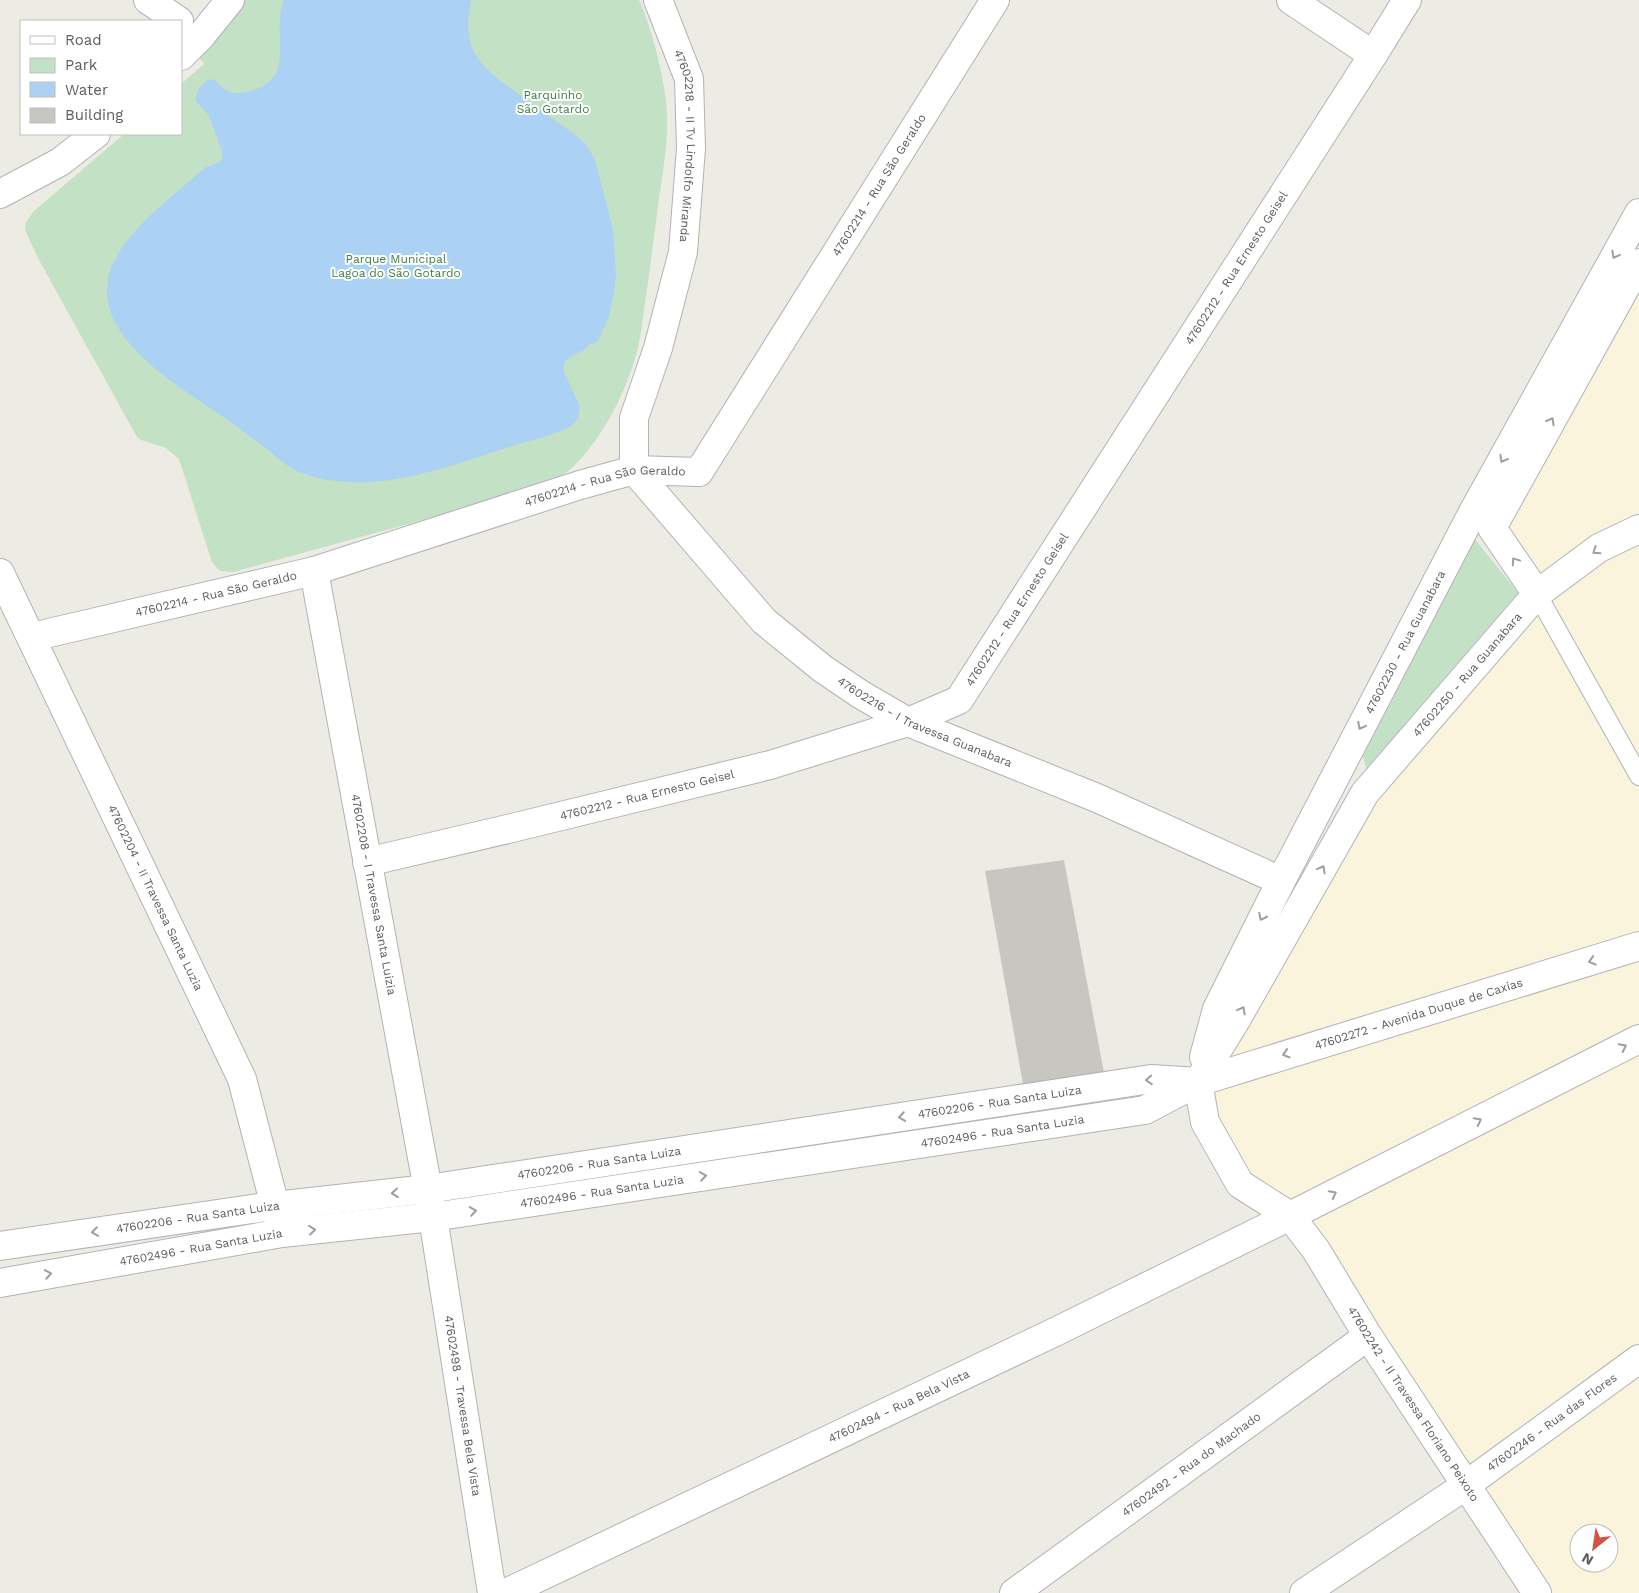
<svg xmlns="http://www.w3.org/2000/svg" width="1639" height="1593" font-family="'Work Sans',sans-serif">
	<style>
		.commercial { fill: #f9f4db; fill-rule: evenodd }
		.green { fill: #c3e1c4 }
		.water { fill: #abd1f5 }
		.building { fill: #c8c6c0 }
		.lines { fill: none; stroke-linecap: round; stroke-linejoin: round }
		.service-casing { stroke: #b1b3b7; stroke-width: 20 }
		.minor-casing { stroke: #b1b3b7; stroke-width: 30 }
		.tertiary-casing { stroke: #b1b3b7; stroke-width: 30 }
		.service { stroke: #fff; stroke-width: 18 }
		.minor { stroke: #fff; stroke-width: 28 }
		.tertiary { stroke: #fff; stroke-width: 28 }
		.oneway { stroke: #9d9ea1 }
		.labels { text-anchor: middle; stroke-width: 4; stroke-linejoin: round; paint-order: stroke }
		.park-label { font-size: 12px; fill: #3f7e45; stroke: #fff }
		.street-label { font-size: 12px; fill: #5c5e62; stroke: #fff }
	</style>
	<rect width="100%" height="100%" fill="#ecebe4"/>
	<path class="commercial" d="M 1639,265 L 1639,1593 L 1537,1593 L 1316,1250 L 1240,1184 L 1198,1082 L 1365,793 L 1537,594 L 1492,528 ZM 1579,1533 L 1609,1533 L 1609,1563 L 1579,1563 Z"/>
	<path class="green" d="M 212,0 L 639,0 C 652,28 666,84 667,114 C 668,142 663,171 659,198 C 653,245 647,291 640,338 C 632,382 602,443 567,472 C 554,483 534,488 518,494 L 233,572 L 220,571 L 212,562 L 179,459 L 166,448 L 141,440 L 137,437 L 39,260 L 25,230 L 26,222 L 34,211 L 124,134 L 181,134 L 181,84 L 204,64 L 198,56 L 193,24 Z
		M 1475,539 L 1518,593 L 1366,769 L 1363,756 Z"/>
	<path class="water" d="M 284,0 L 471,0 C 465,39 468,53 498,79 L 578,137 L 586,144 L 595,160 L 613,229 L 616,273 L 614,294 L 609,317 L 598,341 L 594,344 L 591,343 L 584,350 L 567,359 L 564,364 L 564,372 L 580,407 L 578,418 L 570,427 C 550,436 529,441 509,447 C 460,463 398,486 347,482 C 331,481 314,478 299,472 C 288,467 278,458 268,450 C 256,441 244,432 232,423 C 189,391 96,344 108,279 C 116,236 174,196 206,167 L 220,162 L 222,159 L 222,151 L 209,116 L 196,101 C 196,90 202,81 213,79 C 227,92 231,96 251,91 C 299,77 270,33 284,0 Z"/>
	<path class="building" d="M 1064,860 L 1105,1078 L 1025,1095 L 985,871 Z"/>
	<g class="lines">
		<defs>
			<path id="service" d="M 1537,594 L 1639,776"/>
			<g id="minor">
				<path d="M 148,0 L 179,21"/>
				<path id="s1" d="M 658,0 L 689,79 L 691,148 L 683,252 L 658,348 L 634,418 L 634,470 L 764,621 L 823,669 L 860,694 L 908,722 L 1097,798 L 1281,881"/>
				<path d="M 1291,0 L 1373,55"/>
				<path d="M 181,56 L 201,36 L 230,0"/>
				<path d="M 0,194 L 60,162 L 96,134"/>
				<path id="s2" d="M 314,571 L 433,1217 L 492,1593"/>
				<path id="s3" d="M 0,573 L 242,1079 L 281,1229"/>
				<path d="M 1537,594 L 1599,548 L 1639,529"/>
				<path id="s4" d="M 32,637 L 314,571 L 580,485 L 634,470 L 699,472 L 995,0"/>
				<path id="s5" d="M 367,862 L 512,828 L 770,765 L 908,722 L 959,700 L 1373,55 L 1407,0"/>
				<path id="s6" d="M 1204,1057 L 1217,1009 L 1281,881 L 1473,512 L 1639,213"/>
				<path id="s7" d="M 1198,1082 L 1236,1020 L 1365,793 L 1537,594 L 1492,528 L 1639,263"/>
				<path id="s8" d="M 1290,1216 L 1316,1250 L 1368,1336 L 1537,1593"/>
				<path id="s9" d="M 506,1593 L 1055,1332 L 1290,1216"/>
				<path id="s10" d="M 1014,1593 L 1368,1336"/>
				<path id="s11" d="M 1304,1593 L 1459,1490 L 1639,1359"/>
			</g>
			<g id="tertiary">
				<path d="M 1198,1082 L 1205,1122 L 1240,1184 L 1290,1216 L 1639,1039"/>
				<path id="s12" d="M 0,1246 L 266,1207 L 428,1189 L 1151,1079 L 1198,1082"/>
				<path id="s13" d="M 0,1283 L 282,1233 L 433,1217 L 1145,1110 L 1198,1082 L 1639,946"/>
			</g>
		</defs>
		<use href="#service" class="service-casing"/>
		<use href="#minor" class="minor-casing"/>
		<use href="#tertiary" class="tertiary-casing"/>
		<use href="#service" class="service"/>
		<use href="#minor" class="minor"/>
		<use href="#tertiary" class="tertiary"/>
	</g>
	<defs><path id="oneway-chevron" d="M-2-3.5L2.5 0L-2 3.5" fill="none" stroke-width="1.6" stroke-linecap="round" stroke-linejoin="round" transform="scale(1.25)"/></defs>
	<g class="oneway">
		<use href="#oneway-chevron" transform="translate(1615 255) rotate(119)"/>
		<use href="#oneway-chevron" transform="translate(1551 421) rotate(-61)"/>
		<use href="#oneway-chevron" transform="translate(1503 459) rotate(119)"/>
		<use href="#oneway-chevron" transform="translate(1596 551) rotate(146)"/>
		<use href="#oneway-chevron" transform="translate(1515 561) rotate(-124)"/>
		<use href="#oneway-chevron" transform="translate(1361 726) rotate(118)"/>
		<use href="#oneway-chevron" transform="translate(1322 869) rotate(-61)"/>
		<use href="#oneway-chevron" transform="translate(1262 917) rotate(117)"/>
		<use href="#oneway-chevron" transform="translate(1592 961) rotate(163)"/>
		<use href="#oneway-chevron" transform="translate(1242 1010) rotate(-61)"/>
		<use href="#oneway-chevron" transform="translate(1623 1047) rotate(-27)"/>
		<use href="#oneway-chevron" transform="translate(1286 1054) rotate(163)"/>
		<use href="#oneway-chevron" transform="translate(1149 1080) rotate(176)"/>
		<use href="#oneway-chevron" transform="translate(902 1117) rotate(171)"/>
		<use href="#oneway-chevron" transform="translate(1478 1121) rotate(-27)"/>
		<use href="#oneway-chevron" transform="translate(703 1176) rotate(-9)"/>
		<use href="#oneway-chevron" transform="translate(395 1193) rotate(174)"/>
		<use href="#oneway-chevron" transform="translate(1333 1194) rotate(-27)"/>
		<use href="#oneway-chevron" transform="translate(473 1211) rotate(-9)"/>
		<use href="#oneway-chevron" transform="translate(312 1230) rotate(-6)"/>
		<use href="#oneway-chevron" transform="translate(95 1232) rotate(172)"/>
		<use href="#oneway-chevron" transform="translate(48 1274) rotate(-10)"/>
	</g>
	<g class="labels">
		<g class="park-label">
			<text x="553" y="99">Parquinho<tspan x="553" dy="14">São Gotardo</tspan></text>
			<text x="396" y="263">Parque Municipal<tspan x="396" dy="14">Lagoa do São Gotardo</tspan></text>
		</g>
		<g class="street-label">
			<text dy="4" stroke="none"><textPath href="#s1" startOffset="151">47602218 - II Tv Lindolfo Miranda</textPath></text>
			<text dy="4" stroke="none"><textPath href="#s4" startOffset="1029">47602214 - Rua São Geraldo</textPath></text>
			<text dy="4" stroke="none"><textPath href="#s5" startOffset="1128">47602212 - Rua Ernesto Geisel</textPath></text>
			<text dy="4" stroke="none"><textPath href="#s4" startOffset="594">47602214 - Rua São Geraldo</textPath></text>
			<text dy="4" stroke="none"><textPath href="#s4" startOffset="189">47602214 - Rua São Geraldo</textPath></text>
			<text dy="4" stroke="none"><textPath href="#s5" startOffset="722">47602212 - Rua Ernesto Geisel</textPath></text>
			<text dy="4" stroke="none"><textPath href="#s6" startOffset="462">47602230 - Rua Guanabara</textPath></text>
			<text dy="4" stroke="none"><textPath href="#s7" startOffset="490">47602250 - Rua Guanabara</textPath></text>
			<text dy="4" stroke="none"><textPath href="#s1" startOffset="874">47602216 - I Travessa Guanabara</textPath></text>
			<text dy="4" stroke="none"><textPath href="#s5" startOffset="288">47602212 - Rua Ernesto Geisel</textPath></text>
			<text dy="4" stroke="none"><textPath href="#s2" startOffset="329">47602208 - I Travessa Santa Luizia</textPath></text>
			<text dy="4" stroke="none"><textPath href="#s3" startOffset="360">47602204 - II Travessa Santa Luzia</textPath></text>
			<text dy="4" stroke="none"><textPath href="#s13" startOffset="1449">47602272 - Avenida Duque de Caxias</textPath></text>
			<text dy="4" stroke="none"><textPath href="#s12" startOffset="1010">47602206 - Rua Santa Luiza</textPath></text>
			<text dy="4" stroke="none"><textPath href="#s13" startOffset="1014">47602496 - Rua Santa Luzia</textPath></text>
			<text dy="4" stroke="none"><textPath href="#s12" startOffset="605">47602206 - Rua Santa Luiza</textPath></text>
			<text dy="4" stroke="none"><textPath href="#s13" startOffset="609">47602496 - Rua Santa Luzia</textPath></text>
			<text dy="4" stroke="none"><textPath href="#s12" startOffset="200">47602206 - Rua Santa Luiza</textPath></text>
			<text dy="4" stroke="none"><textPath href="#s13" startOffset="204">47602496 - Rua Santa Luzia</textPath></text>
			<text dy="4" stroke="none"><textPath href="#s8" startOffset="225">47602242 - II Travessa Floriano Peixoto</textPath></text>
			<text dy="4" stroke="none"><textPath href="#s2" startOffset="848">47602498 - Travessa Bela Vista</textPath></text>
			<text dy="4" stroke="none"><textPath href="#s9" startOffset="435">47602494 - Rua Bela Vista</textPath></text>
			<text dy="4" stroke="none"><textPath href="#s11" startOffset="301">47602246 - Rua das Flores</textPath></text>
			<text dy="4" stroke="none"><textPath href="#s10" startOffset="219">47602492 - Rua do Machado</textPath></text>
		</g>
	</g>
	<rect x="20" y="20" width="162" height="115" fill="#ffffff" stroke="#bebfc0"/>
	<rect x="30" y="36" width="25" height="8" fill="#ffffff" stroke="#bebfc0"/>
	<text x="65" y="45" font-size="15" fill="#5c5e62">Road</text>
	<rect x="30" y="58" width="25" height="15" fill="#c3e1c4" stroke="#bebfc0"/>
	<text x="65" y="70" font-size="15" fill="#5c5e62">Park</text>
	<rect x="30" y="82" width="25" height="15" fill="#abd1f5" stroke="#bebfc0"/>
	<text x="65" y="95" font-size="15" fill="#5c5e62">Water</text>
	<rect x="30" y="108" width="25" height="15" fill="#c8c6c0" stroke="#bebfc0"/>
	<text x="65" y="120" font-size="15" fill="#5c5e62">Building</text>
	<g transform="translate(1594 1548) rotate(210)"><circle r="24" fill="#ffffff" stroke="#bebfc0"/>
	<path d="M0-4L9 19L0 12L-9 19Z" fill="#d45442"/>
	<text y="-8" font-size="14" font-weight="bold" text-anchor="middle" fill="#5c5e62">N</text>
	</g>
</svg>
